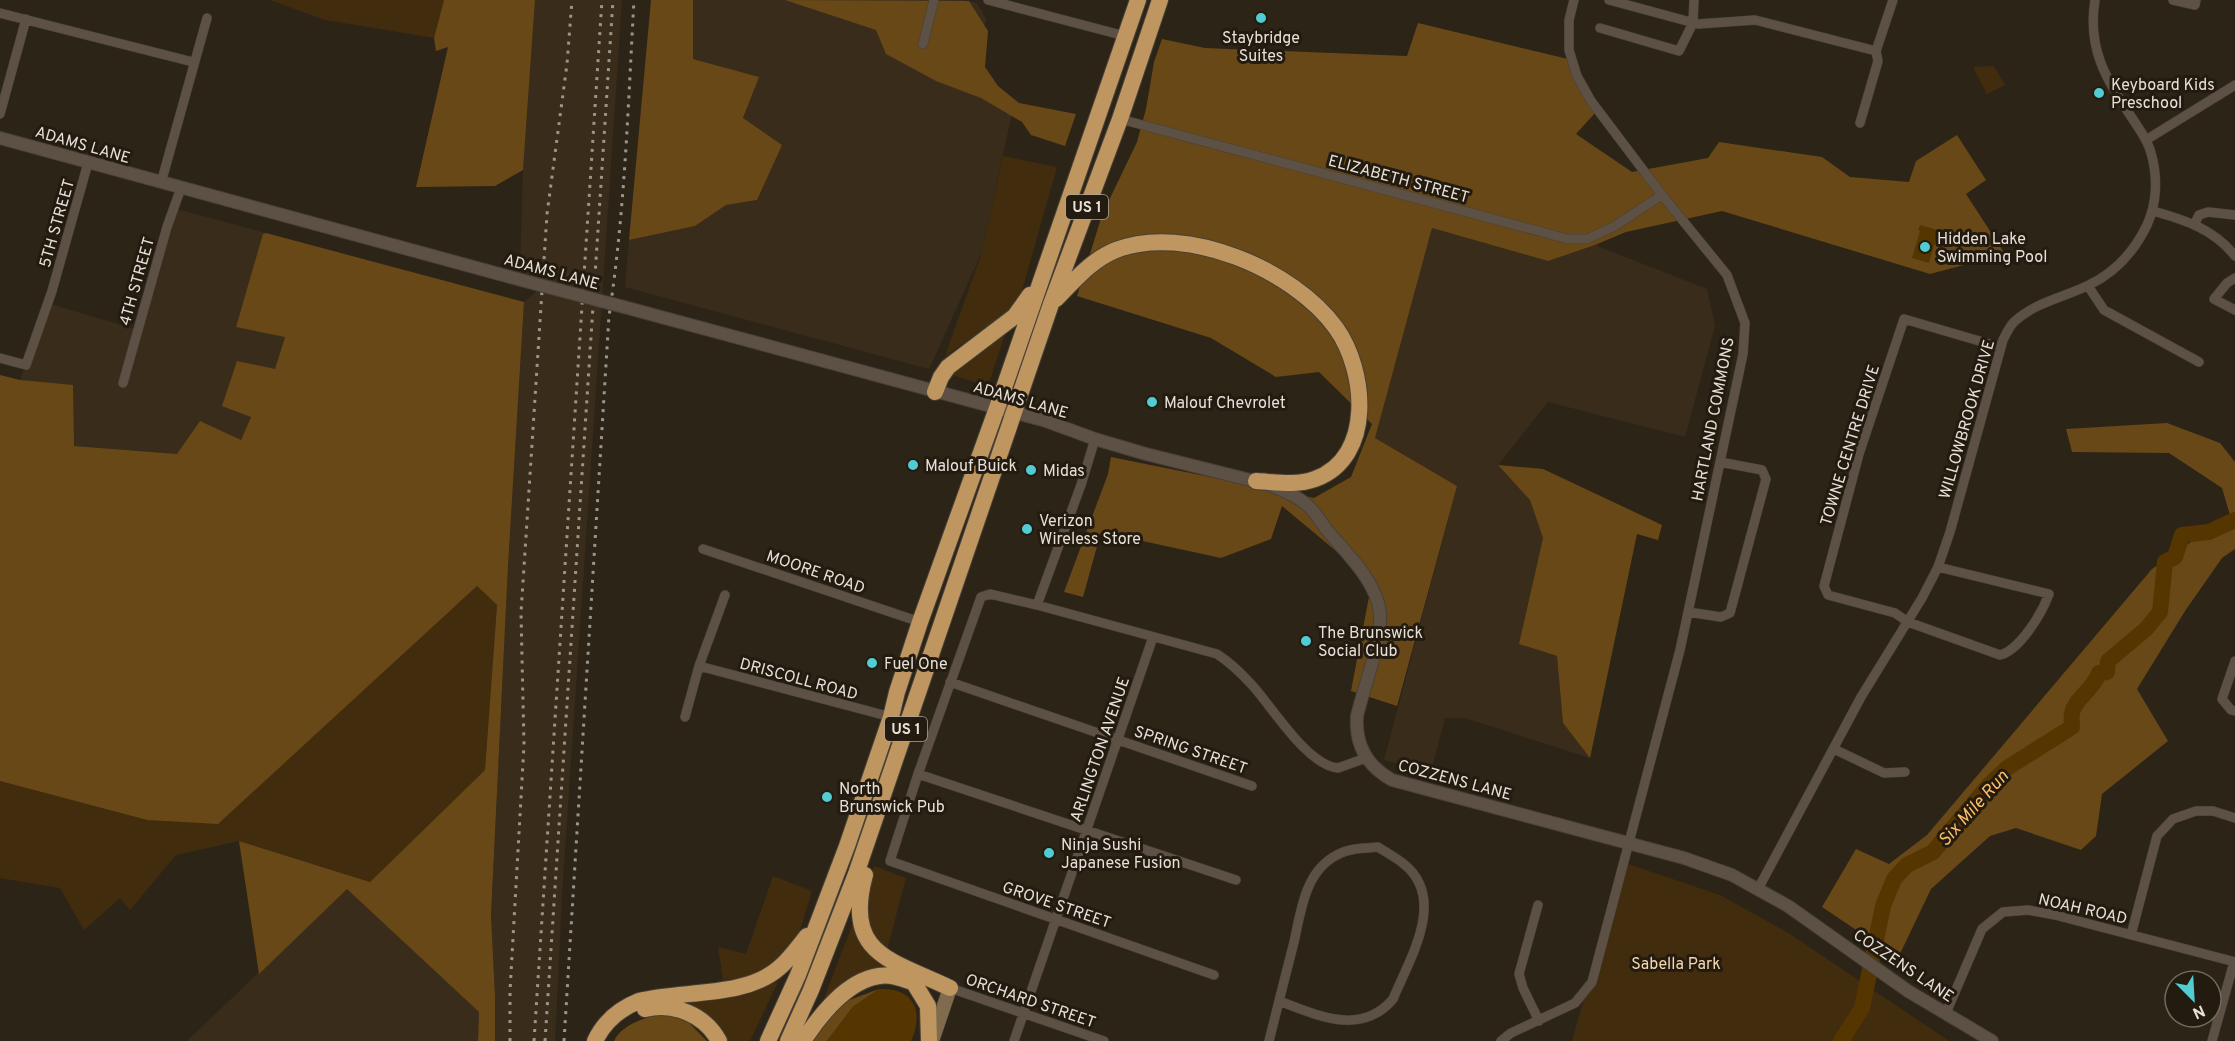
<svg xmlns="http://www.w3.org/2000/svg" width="2235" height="1041" font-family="Overpass,sans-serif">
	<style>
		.built { fill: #3a2c1b }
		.green { fill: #412c0e }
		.forest { fill: #684817 }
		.water { fill: #563600 }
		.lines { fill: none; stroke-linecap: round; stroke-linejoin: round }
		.river { stroke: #563600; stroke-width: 16 }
		.minor-casing { stroke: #474037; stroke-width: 10 }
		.tertiary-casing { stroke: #474037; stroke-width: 14 }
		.secondary-casing { stroke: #474037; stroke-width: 15 }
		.trunk-casing { stroke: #474037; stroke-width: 18 }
		.minor { stroke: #5c5144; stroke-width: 9 }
		.tertiary { stroke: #5c5144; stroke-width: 12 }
		.secondary { stroke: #816b4e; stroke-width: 14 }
		.trunk { stroke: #bf9660; stroke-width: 16 }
		.rail { stroke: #9c958c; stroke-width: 3; stroke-dasharray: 3 6; stroke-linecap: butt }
		.tertiary-bridge-casing { stroke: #474037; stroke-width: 14; stroke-linecap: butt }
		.tertiary-bridge { stroke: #5c5144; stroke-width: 12 }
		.poi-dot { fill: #51ccd3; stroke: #231b0f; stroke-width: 2 }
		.labels { text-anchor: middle; stroke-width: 6; stroke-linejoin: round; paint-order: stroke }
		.shield { fill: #231b0f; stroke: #aca59c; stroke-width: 1.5 }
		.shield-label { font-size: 15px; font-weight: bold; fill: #e6e0d8 }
		.poi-label { font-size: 16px; fill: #e6e0d8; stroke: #231b0f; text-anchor: start }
		.street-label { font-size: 16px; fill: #e6e0d8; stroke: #231b0f }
		.park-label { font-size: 16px; fill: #f7d7af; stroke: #231b0f }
		.water-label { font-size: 18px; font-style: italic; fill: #fdbd66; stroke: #231b0f }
	</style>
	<rect width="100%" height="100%" fill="#2d2418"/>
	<path class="built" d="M 535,0 L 622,0 L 562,896 L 555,1041 L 495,1041 L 495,996 L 491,915 L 508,566 L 524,302 L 535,293 L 538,277 L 520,272 L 523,170 Z
		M 693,0 L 963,0 L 977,3 L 986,19 L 971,85 L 1012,113 L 982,252 L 929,369 L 625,287 L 629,240 L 695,226 L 726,205 L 757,200 L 743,119 L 758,77 L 693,59 Z
		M 173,208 L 266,233 L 263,234 L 285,336 L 275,370 L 237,361 L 251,417 L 241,440 L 177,454 L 74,446 L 20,380 L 47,303 L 138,330 Z
		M 1432,228 L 1548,261 L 1595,245 L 1707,289 L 1715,326 L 1685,437 L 1548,402 L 1498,465 L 1530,500 L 1543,538 L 1519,644 L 1557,656 L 1563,723 L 1590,758 L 1465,718 L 1445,718 L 1431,772 L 1384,760 L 1457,486 L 1375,438 Z
		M 347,888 L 479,1012 L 478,1041 L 187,1041 Z"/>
	<path class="green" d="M 270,0 L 444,0 L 434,38 L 325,20 Z
		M 1994,66 L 2005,85 L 1987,94 L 1973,67 Z
		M 1003,156 L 1057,167 L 1018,305 L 945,356 L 982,252 Z
		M 1005,334 L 988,386 L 952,375 Z
		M 477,586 L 497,605 L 485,770 L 370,882 L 239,841 L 176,855 L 130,910 L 120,898 L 84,930 L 60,888 L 0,878 L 0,781 L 147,820 L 460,602 Z
		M 1622,862 L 1720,895 L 1787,932 L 1949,1041 L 1572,1041 Z
		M 874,866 L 906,878 L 887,950 L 870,933 L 863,902 Z
		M 773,876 L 812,891 L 799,934 L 779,962 L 753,977 L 723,980 L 718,947 L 746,954 Z
		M 853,923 L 887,967 L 823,1001 Z
		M 778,982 L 750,1041 L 726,1041 L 679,1001 L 758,988 Z"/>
	<path class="forest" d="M 444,0 L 535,0 L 523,170 L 495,186 L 416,187 L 448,47 L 436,51 L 434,38 Z
		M 651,0 L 693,0 L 693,59 L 759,77 L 743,118 L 782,145 L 757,200 L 726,205 L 695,226 L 629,240 Z
		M 785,0 L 969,1 L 988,31 L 985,67 L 998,86 L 1019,103 L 1076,114 L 1065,146 L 1031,135 L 1022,122 L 981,98 L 936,81 L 886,54 L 876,30 Z
		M 1418,23 L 1568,59 L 1595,113 L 1576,134 L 1632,172 L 1708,158 L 1719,142 L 1822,157 L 1850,177 L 1909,182 L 1916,161 L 1957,135 L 1986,180 L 1966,194 L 2005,254 L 1930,274 L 1722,211 L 1626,232 L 1595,245 L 1548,261 L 1432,228 L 1375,438 L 1457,486 L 1397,706 L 1351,691 L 1372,581 L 1282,506 L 1271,539 L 1221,558 L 1101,532 L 1083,597 L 1064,592 L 1108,474 L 1111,457 L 1314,498 L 1351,477 L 1372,424 L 1319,372 L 1276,377 L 1211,338 L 1077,296 L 1102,215 L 1137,142 L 1146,109 L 1154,62 L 1162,39 L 1205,48 L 1407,56 Z
		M 266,233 L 524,302 L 508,566 L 491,915 L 495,996 L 495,1041 L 478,1041 L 479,1012 L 347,889 L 259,974 L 239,841 L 370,882 L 485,770 L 497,605 L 477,586 L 218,824 L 147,820 L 0,781 L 0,375 L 20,380 L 73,385 L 74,446 L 177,454 L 200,421 L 241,440 L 251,417 L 222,406 L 237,361 L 275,369 L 285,337 L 236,327 L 263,234 Z
		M 2167,423 L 2220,443 L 2235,462 L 2235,549 L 2222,558 L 2185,611 L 2137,689 L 2168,741 L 2102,794 L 2096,836 L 2081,850 L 2016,828 L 1990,836 L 1931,889 L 1898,958 L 1822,907 L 1856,849 L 1889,864 L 1927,835 L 2152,569 L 2230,515 L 2222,488 L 2169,453 L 2072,452 L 2066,429 Z
		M 1498,465 L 1543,469 L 1662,525 L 1658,540 L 1637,534 L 1590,758 L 1563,723 L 1557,656 L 1519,644 L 1543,538 L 1530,500 Z
		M 879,989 L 853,1007 L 827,1041 L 811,1041 L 844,1002 Z
		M 664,1013 L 688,1022 L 707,1041 L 614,1041 C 623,1023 646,1018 664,1013 Z"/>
	<path class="water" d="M 1920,225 L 1941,231 L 1939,236 L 1937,236 L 1929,263 L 1912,258 L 1920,231 L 1918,230 Z
		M 879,989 C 913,987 925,1011 911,1041 L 827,1041 L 853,1007 Z"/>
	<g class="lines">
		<path class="river" d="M 1841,1041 L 1862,1008 L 1883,906 L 1894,879 L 1907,865 L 1933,852 L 1989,785 L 2007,768 L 2072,727 C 2072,723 2071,717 2072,713 C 2075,698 2094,689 2099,673 L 2107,672 L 2108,661 L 2146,629 L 2160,612 L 2165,562 L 2175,557 L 2182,535 L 2209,532 L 2235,520"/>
		<defs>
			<path id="minor" d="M 988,0 L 1125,36
				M 1609,0 L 1698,24 L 1755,20 L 1876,51
				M 2173,0 L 2195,5 L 2196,0
				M 0,13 L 193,62
				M 1600,28 L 1679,51 L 1693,23 L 1694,0
				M 923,44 L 934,0
				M 0,114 L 26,19
				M 1120,119 L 1568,239 L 1587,239 L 1613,227 L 1662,195
				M 1860,123 L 1878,61 L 1876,51 L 1893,0
				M 2146,140 L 2235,85
				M 161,183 L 207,18
				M 2153,211 C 2185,220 2214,229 2235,256
				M 2194,225 L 2199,215 L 2208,212 L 2235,215
				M 2235,278 L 2227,283 L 2214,299 L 2235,310
				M 2088,286 L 2104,310 L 2199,362
				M 0,358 L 26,365 L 52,291 L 88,163
				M 123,383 L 167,227 L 181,188
				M 703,549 L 920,622
				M 1938,567 L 2049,594 C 2042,613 2020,650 2000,655 L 1908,622 L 1895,613 L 1828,595 L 1824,586 L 1859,454 L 1904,319 L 2000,347
				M 1037,605 L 1081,485 L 1095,439
				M 1688,612 L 1721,617 L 1730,613 L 1766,479 L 1762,470 L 1720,462
				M 2235,661 L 2222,699 L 2231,710 L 2235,711
				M 699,666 L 891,717
				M 950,682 L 1252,786
				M 685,717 L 699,666 L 725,595
				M 1834,749 L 1884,773 L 1905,772
				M 918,774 L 1236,880
				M 1378,847 C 1387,853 1397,858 1405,865 C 1447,900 1409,960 1393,999 C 1361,1037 1317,1015 1279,1001 C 1284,981 1289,962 1294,942 C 1301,911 1305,871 1337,855 C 1349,848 1365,848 1378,847 Z
				M 1758,889 L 1861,697 L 1922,598 L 1938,567 L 1950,532 L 2003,340 C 2006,334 2010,325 2015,321 C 2036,302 2065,297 2089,285 C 2116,272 2134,252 2147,225 C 2157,203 2158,177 2151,153 C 2148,140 2139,129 2132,118 C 2106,79 2087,49 2095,0
				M 1538,905 L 1519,974 L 1523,988 L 1539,1021
				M 2131,935 L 2157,836 L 2173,819 L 2196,811 L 2213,811 L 2235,818
				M 1214,975 L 890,861 L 918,774 L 981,597 L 990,594 L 1037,605 L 1217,654 C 1231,663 1242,674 1252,685 C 1273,708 1307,765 1338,768 L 1366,758
				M 950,988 L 1104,1041
				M 1946,1013 L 1982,929 L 2003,912 L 2028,910 L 2055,915 L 2235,962
				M 1014,1041 L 1153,637
				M 1269,1041 L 1279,1001
				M 1501,1041 L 1511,1033 L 1575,1003 L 1592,982 L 1680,650 L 1743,354 L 1745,323 L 1727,275 L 1662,195 L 1591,101 L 1577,76 L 1569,50 L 1569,20 L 1574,0
				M 2212,1041 L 2234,962"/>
			<path id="tertiary" d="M 0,138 L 536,284
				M 624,307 L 1046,421 L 1095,439 L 1146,454 L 1270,485 C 1282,490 1296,495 1306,504 C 1314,510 1320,521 1326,529 C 1345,552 1377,581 1380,613 C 1382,642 1364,686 1357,716 C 1355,745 1367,766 1392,780 L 1684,858 L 1732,875 L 1788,906 L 1908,991 L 1992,1041"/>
			<path id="secondary" d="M 932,1041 L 950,988"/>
			<path id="trunk" d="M 1056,299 C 1074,281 1091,260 1116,250 C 1186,223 1294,270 1336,328 C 1366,370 1375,457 1315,479 C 1296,486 1275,482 1256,481
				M 935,392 L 941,377 L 948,367 L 1015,316 L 1030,295
				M 865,875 C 843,955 892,960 950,988
				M 914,983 L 928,1006 L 929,1041
				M 645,1009 C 674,1002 705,1015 719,1041
				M 595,1041 C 604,1022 619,1009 639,1001 C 682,990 745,998 779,968 C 790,959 798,947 807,936
				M 768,1041 L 798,975 L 847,846 L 891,717 L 897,692 L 920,622 L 997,408 L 1138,0
				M 788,1041 L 811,990 L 856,874 L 1051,304 L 1120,119 L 1160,0
				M 803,1041 C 820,1015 846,981 879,976 C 892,974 903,979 915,983"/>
		</defs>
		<use href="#minor" class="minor-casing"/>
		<use href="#tertiary" class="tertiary-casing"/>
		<use href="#secondary" class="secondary-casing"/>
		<use href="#trunk" class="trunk-casing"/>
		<use href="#minor" class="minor"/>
		<use href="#tertiary" class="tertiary"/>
		<use href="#secondary" class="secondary"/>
		<use href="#trunk" class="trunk"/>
		<path class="rail" d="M 510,1041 L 510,991 L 524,745 L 521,613 L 547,214 L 567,64 L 572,0
			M 534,1041 L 602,0
			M 545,1041 L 613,0
			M 564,1041 L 609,316 C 625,211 628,106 634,0"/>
		<defs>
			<path id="tertiary-bridge" d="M 536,284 L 624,307"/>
		</defs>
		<use href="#tertiary-bridge" class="tertiary-bridge-casing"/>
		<use href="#tertiary-bridge" class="tertiary-bridge"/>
	</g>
	<g class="poi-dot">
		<circle cx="1261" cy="18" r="6"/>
		<circle cx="2099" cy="93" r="6"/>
		<circle cx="1925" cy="247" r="6"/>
		<circle cx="1152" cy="402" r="6"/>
		<circle cx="913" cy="465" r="6"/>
		<circle cx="1031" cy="470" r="6"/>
		<circle cx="1027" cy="529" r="6"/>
		<circle cx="1306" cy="641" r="6"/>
		<circle cx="872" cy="663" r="6"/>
		<circle cx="827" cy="797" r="6"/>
		<circle cx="1049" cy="853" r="6"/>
	</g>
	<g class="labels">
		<g class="shield">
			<rect x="1066" y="195" width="42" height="24" rx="4.5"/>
			<rect x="885" y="717" width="42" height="24" rx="4.5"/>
		</g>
		<g class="shield-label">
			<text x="1087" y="212">US 1</text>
			<text x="906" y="734">US 1</text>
		</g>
		<g class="poi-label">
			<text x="1261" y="43" text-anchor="middle">Staybridge<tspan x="1261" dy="18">Suites</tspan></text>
			<text x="2111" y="90">Keyboard Kids<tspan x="2111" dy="18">Preschool</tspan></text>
			<text x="1937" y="244">Hidden Lake<tspan x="1937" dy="18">Swimming Pool</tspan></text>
			<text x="1164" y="408">Malouf Chevrolet</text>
			<text x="925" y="471">Malouf Buick</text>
			<text x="1043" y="476">Midas</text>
			<text x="1039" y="526">Verizon<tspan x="1039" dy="18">Wireless Store</tspan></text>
			<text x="1318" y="638">The Brunswick<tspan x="1318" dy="18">Social Club</tspan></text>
			<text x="884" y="669">Fuel One</text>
			<text x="839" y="794">North<tspan x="839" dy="18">Brunswick Pub</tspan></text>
			<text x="1061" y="850">Ninja Sushi<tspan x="1061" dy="18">Japanese Fusion</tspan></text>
		</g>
		<g class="street-label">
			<text transform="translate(83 144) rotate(16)" y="6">ADAMS LANE</text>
			<text transform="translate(1399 178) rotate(15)" y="6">ELIZABETH STREET</text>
			<text transform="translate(56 223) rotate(-74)" y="6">5TH STREET</text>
			<text transform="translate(552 271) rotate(15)" y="6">ADAMS LANE</text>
			<text transform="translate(136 281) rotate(-74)" y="6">4TH STREET</text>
			<text transform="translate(1021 399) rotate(16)" y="6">ADAMS LANE</text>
			<text transform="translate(1712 419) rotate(-79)" y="6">HARTLAND COMMONS</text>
			<text transform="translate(1966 419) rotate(-74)" y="6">WILLOWBROOK DRIVE</text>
			<text transform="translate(1849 445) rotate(-73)" y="6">TOWNE CENTRE DRIVE</text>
			<text transform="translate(816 571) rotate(19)" y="6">MOORE ROAD</text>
			<text transform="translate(799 678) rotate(15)" y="6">DRISCOLL ROAD</text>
			<text transform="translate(1099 749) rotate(-71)" y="6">ARLINGTON AVENUE</text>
			<text transform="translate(1191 749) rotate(19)" y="6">SPRING STREET</text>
			<text transform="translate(1455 779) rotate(15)" y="6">COZZENS LANE</text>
			<text transform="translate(1057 904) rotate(19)" y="6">GROVE STREET</text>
			<text transform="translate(2083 908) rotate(13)" y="6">NOAH ROAD</text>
			<text transform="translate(1904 965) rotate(34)" y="6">COZZENS LANE</text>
			<text transform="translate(1031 1000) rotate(19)" y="6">ORCHARD STREET</text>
		</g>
		<g class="park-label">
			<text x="1676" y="969">Sabella Park</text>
		</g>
		<g class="water-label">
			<text transform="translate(1973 808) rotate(-48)" y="6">Six Mile Run</text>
		</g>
	</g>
	<g transform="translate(2193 999) rotate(156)"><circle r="28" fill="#231b0f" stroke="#716a5f" stroke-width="1.5"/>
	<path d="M0-4.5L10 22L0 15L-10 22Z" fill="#51ccd3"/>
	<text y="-9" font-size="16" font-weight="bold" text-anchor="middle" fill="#e6e0d8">N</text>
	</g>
</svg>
